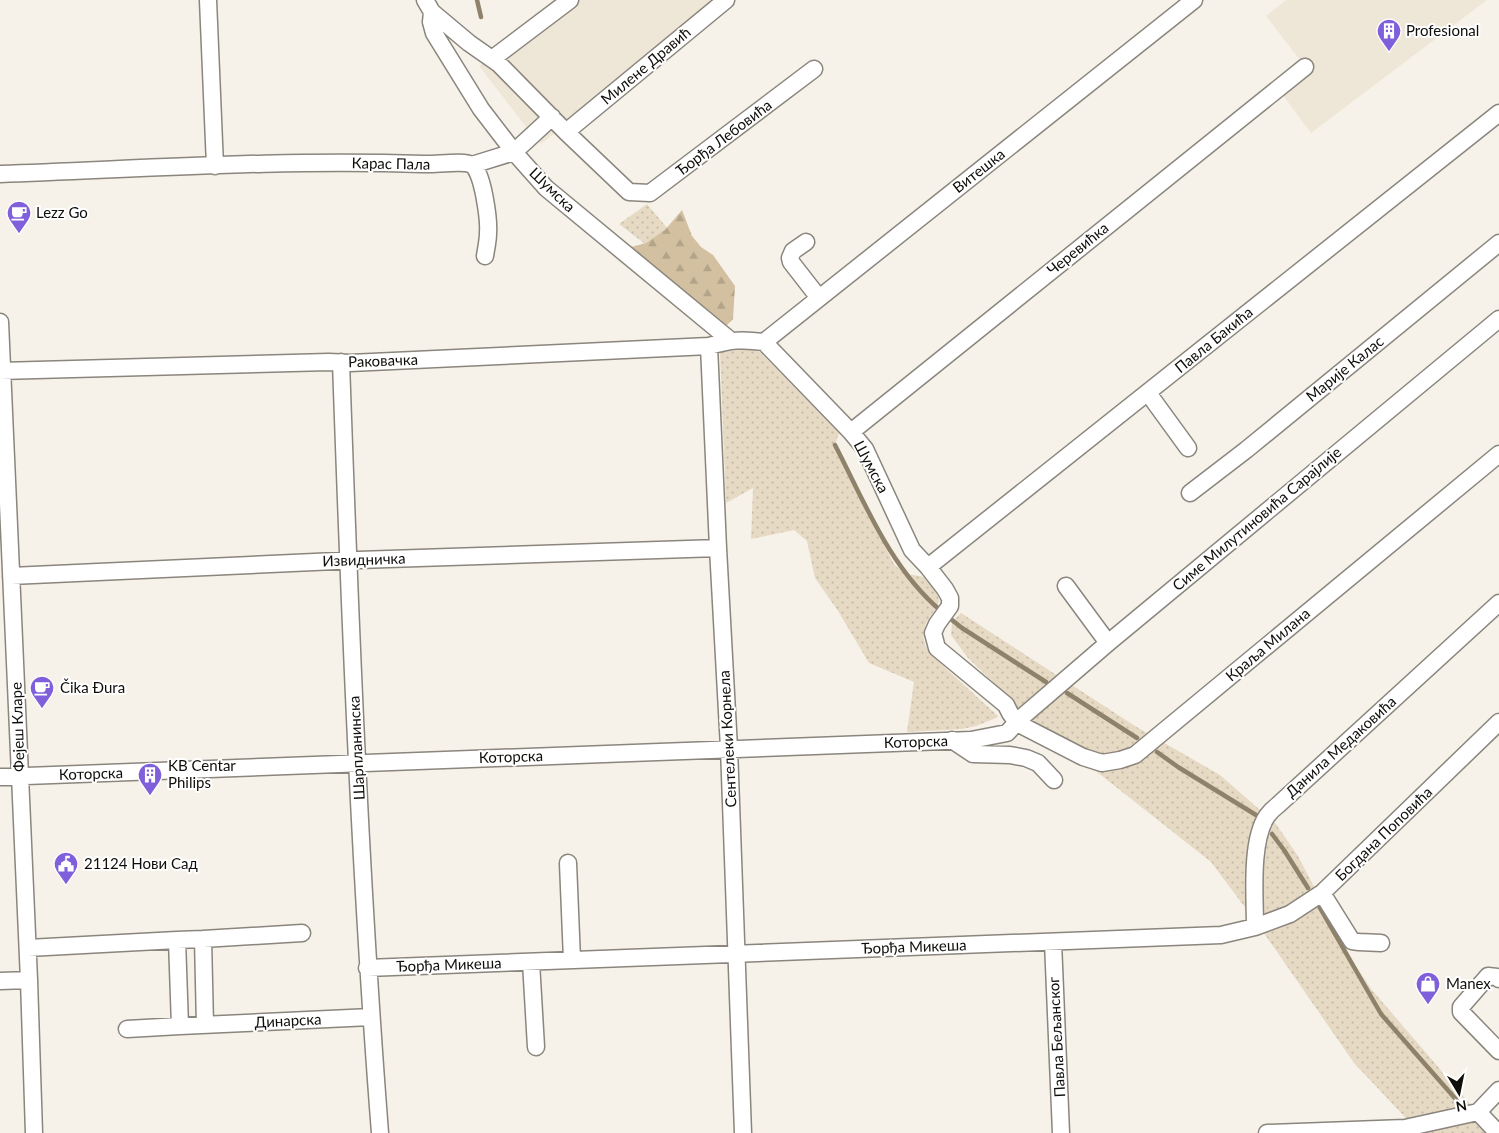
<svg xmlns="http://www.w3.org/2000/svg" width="1499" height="1133" font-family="Lato,sans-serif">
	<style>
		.built { fill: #eee6d6 }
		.grass { fill: url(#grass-dots) }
		.forest { fill: url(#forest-firs) }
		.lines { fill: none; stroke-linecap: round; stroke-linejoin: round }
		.stream { stroke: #8e826b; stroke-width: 4.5 }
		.minor-casing { stroke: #8a857d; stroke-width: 19 }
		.minor { stroke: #fff; stroke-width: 16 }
		.labels { text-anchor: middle; stroke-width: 4; stroke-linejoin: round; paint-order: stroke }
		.poi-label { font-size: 15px; fill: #0f0e0b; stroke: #fff; text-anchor: start }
		.street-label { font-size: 15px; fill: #0f0e0b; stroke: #fff }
	</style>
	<defs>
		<pattern id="grass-dots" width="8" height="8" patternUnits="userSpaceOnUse" patternTransform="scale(1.25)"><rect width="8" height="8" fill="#e6dac4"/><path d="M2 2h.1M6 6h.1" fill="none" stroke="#c4baa7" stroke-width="1.8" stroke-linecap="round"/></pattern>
		<pattern id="forest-firs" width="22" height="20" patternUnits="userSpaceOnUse" patternTransform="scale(1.25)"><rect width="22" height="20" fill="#d2c0a1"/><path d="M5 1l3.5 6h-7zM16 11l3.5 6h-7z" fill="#b3a489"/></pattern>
	</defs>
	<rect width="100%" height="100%" fill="#f7f2e9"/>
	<path class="built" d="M 563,0 L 725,0 L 541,144 L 527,128 L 479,66 Z
		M 1286,0 L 1487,0 L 1311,133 L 1282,94 L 1310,73 L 1266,16 Z"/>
	<path class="grass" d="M 647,204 L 668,229 L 645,244 L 619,224 Z
		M 740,350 L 752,350 L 760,352 L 839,433 L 836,442 L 838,454 L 894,564 L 903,573 L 924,577 C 928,583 938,592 939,600 C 939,604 937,607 934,611 C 923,625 919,637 930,654 L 998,716 L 996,718 L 976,726 L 962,729 L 907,732 L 914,682 L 869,663 L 838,611 L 815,578 L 807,541 L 794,530 L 751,539 L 753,488 L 726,503 L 720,352 Z
		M 961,613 L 1135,726 L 1220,775 L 1276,824 L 1298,856 L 1353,962 L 1372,990 L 1495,1133 L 1420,1133 L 1354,1063 L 1259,926 L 1211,862 L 1097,772 L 1023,734 L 1012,700 L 968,658 L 951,635 L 952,622 Z"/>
	<path class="forest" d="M 682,210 L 692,236 L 701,247 L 713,255 L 735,286 L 733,319 L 720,332 L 620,250 L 646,243 L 665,230 Z"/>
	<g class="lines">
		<path class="stream" d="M 477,0 L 481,17
			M 835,445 C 865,503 890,568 941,611
			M 947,616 L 962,628 L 1046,682
			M 1067,693 L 1137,738
			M 1157,752 L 1178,767 L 1256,815
			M 1272,834 L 1284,850 L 1308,888
			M 1320,908 L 1381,1014 L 1460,1104"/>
		<defs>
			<path id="minor" d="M 208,0 L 215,166
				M 425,0 L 432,12 L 431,22 L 434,33 L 481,109 L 514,152 L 546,188 L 730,340
				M 432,12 L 469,43 L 499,64 L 566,132 L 629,192 L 650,193 L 814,69
				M 492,59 L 570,0
				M 566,132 L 726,0
				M 472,165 L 514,152 L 552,117
				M 0,174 C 141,169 282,159 423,164 C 434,165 464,160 472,165 C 483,171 489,221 488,233 C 488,241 486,249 485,256
				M 806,242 L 793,251 L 790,258 L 791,262 L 819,298
				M 0,322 L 29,980 L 34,1133
				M 764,342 L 851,432 L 865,449 L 912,550 L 928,567 L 945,589 L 950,598 L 950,606 L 937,624 L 933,633 L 937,648 L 1006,705 L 1010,713 L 1017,723 L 1083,757 L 1102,763 L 1120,760 L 1135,755 L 1499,454
				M 764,342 L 1194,0
				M 709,346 L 718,548 L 729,748 L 743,1133
				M 341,362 C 350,619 360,876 380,1133
				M 0,371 L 329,362 L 350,363 L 709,346 C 731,340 742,339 764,342
				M 1148,393 L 1188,448
				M 851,432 L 1305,67
				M 1190,493 L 1246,450 L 1499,243
				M 928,567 L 1499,113
				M 11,576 L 358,560 L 718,548
				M 1066,586 L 1108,643
				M 952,740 L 973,754 L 1010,755 L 1026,758 L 1038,763 L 1054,780
				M 0,777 L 971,740 L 1007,733 L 1022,717 L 1108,643 L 1499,319
				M 568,863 L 572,960
				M 1322,893 L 1352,941 L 1359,942 L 1381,943
				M 1255,927 C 1255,897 1250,841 1267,816 C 1270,812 1274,808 1278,805 L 1499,603
				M 203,939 L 302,933
				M 177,940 L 203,939 L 205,1025
				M 1053,942 L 1061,1133
				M 28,948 L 177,940 L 180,1026 L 371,1017
				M 531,962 L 536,1047
				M 367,968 L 1221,935 L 1255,927 L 1290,914 L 1322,893 L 1499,722
				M 1499,979 L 1497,977 L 1488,976 L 1461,1007 L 1461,1012 L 1499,1051
				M 0,981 L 29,980
				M 127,1029 L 180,1026
				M 1478,1112 L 1499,1090
				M 1478,1112 L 1498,1133
				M 1267,1133 L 1405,1128 L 1478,1112"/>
		</defs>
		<use href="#minor" class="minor-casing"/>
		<use href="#minor" class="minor"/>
	</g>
	<defs>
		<symbol id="building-pin" viewBox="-11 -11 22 30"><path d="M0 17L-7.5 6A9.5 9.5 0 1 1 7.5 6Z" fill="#7f5fda" stroke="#fff"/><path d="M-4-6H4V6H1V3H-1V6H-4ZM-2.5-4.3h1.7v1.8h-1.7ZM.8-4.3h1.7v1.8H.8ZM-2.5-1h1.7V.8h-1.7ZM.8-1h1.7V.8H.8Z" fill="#fff"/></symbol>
		<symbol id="cafe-pin" viewBox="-11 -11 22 30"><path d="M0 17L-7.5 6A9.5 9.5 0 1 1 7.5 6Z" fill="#7f5fda" stroke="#fff"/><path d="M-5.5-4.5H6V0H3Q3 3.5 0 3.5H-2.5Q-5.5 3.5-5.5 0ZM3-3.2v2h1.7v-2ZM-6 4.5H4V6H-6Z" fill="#fff"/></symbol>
		<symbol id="civic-pin" viewBox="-11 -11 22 30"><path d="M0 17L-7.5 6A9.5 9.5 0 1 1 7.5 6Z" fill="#7f5fda" stroke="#fff"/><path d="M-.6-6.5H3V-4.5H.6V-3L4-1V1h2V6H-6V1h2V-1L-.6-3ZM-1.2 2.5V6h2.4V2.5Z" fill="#fff"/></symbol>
		<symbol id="shop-pin" viewBox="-11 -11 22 30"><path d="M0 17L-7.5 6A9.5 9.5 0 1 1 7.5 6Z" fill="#7f5fda" stroke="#fff"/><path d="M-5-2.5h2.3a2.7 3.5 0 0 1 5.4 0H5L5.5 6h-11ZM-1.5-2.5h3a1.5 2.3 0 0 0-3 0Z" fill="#fff"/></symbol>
	</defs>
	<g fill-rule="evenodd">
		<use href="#building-pin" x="1375" y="17" width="28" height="38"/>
		<use href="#cafe-pin" x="5" y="199" width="28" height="38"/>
		<use href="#cafe-pin" x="28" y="674" width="28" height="38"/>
		<use href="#building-pin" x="136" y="761" width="28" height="38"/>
		<use href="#civic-pin" x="52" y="850" width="28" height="38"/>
		<use href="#shop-pin" x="1414" y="970" width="28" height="38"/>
	</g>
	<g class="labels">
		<g class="poi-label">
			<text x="1406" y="36">Profesional</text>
			<text x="36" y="218">Lezz Go</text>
			<text x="60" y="693">Čika Đura</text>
			<text x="168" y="771">KB Centar<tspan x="168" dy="17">Philips</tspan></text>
			<text x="84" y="869">21124 Нови Сад</text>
			<text x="1446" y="989">Manex</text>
		</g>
		<g class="street-label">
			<text transform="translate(646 66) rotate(-40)" y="5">Милене Дравић</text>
			<text transform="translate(724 138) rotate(-37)" y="5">Ђорђа Лебовића</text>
			<text transform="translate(391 164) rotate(1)" y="5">Карас Пала</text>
			<text transform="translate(979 171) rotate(-38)" y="5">Витешка</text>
			<text transform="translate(552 190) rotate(44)" y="5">Шумска</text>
			<text transform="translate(1078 249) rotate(-39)" y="5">Черевићка</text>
			<text transform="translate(1214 340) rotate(-39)" y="5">Павла Бакића</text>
			<text transform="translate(383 361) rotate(-2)" y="5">Раковачка</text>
			<text transform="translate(1345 369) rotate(-39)" y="5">Марије Калас</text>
			<text transform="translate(871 467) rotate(62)" y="5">Шумска</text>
			<text transform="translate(1257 519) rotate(-40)" y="5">Симе Милутиновића Сарајлије</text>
			<text transform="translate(364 560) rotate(-2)" y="5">Извидничка</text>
			<text transform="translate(1268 645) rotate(-40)" y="5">Краља Милана</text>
			<text transform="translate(18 727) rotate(-92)" y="5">Фејеш Кларе</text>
			<text transform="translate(728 739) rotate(-93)" y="5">Сентелеки Корнела</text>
			<text transform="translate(916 742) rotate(-2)" y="5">Которска</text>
			<text transform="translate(1341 747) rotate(-42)" y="5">Данила Медаковића</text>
			<text transform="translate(357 748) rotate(-93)" y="5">Шарпланинска</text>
			<text transform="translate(511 757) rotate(-2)" y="5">Которска</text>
			<text transform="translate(91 774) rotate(-2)" y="5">Которска</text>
			<text transform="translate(1384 834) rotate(-44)" y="5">Богдана Поповића</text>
			<text transform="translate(914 947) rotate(-2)" y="5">Ђорђа Микеша</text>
			<text transform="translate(449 965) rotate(-2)" y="5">Ђорђа Микеша</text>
			<text transform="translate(288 1021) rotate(-3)" y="5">Динарска</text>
			<text transform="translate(1057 1037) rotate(-93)" y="5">Павла Бељанског</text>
		</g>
	</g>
	<g transform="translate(1459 1093) rotate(170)" stroke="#ffffff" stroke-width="4" paint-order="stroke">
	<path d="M0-4L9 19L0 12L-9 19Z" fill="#0f0e0b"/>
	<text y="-8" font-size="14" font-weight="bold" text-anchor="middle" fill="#0f0e0b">N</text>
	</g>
</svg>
